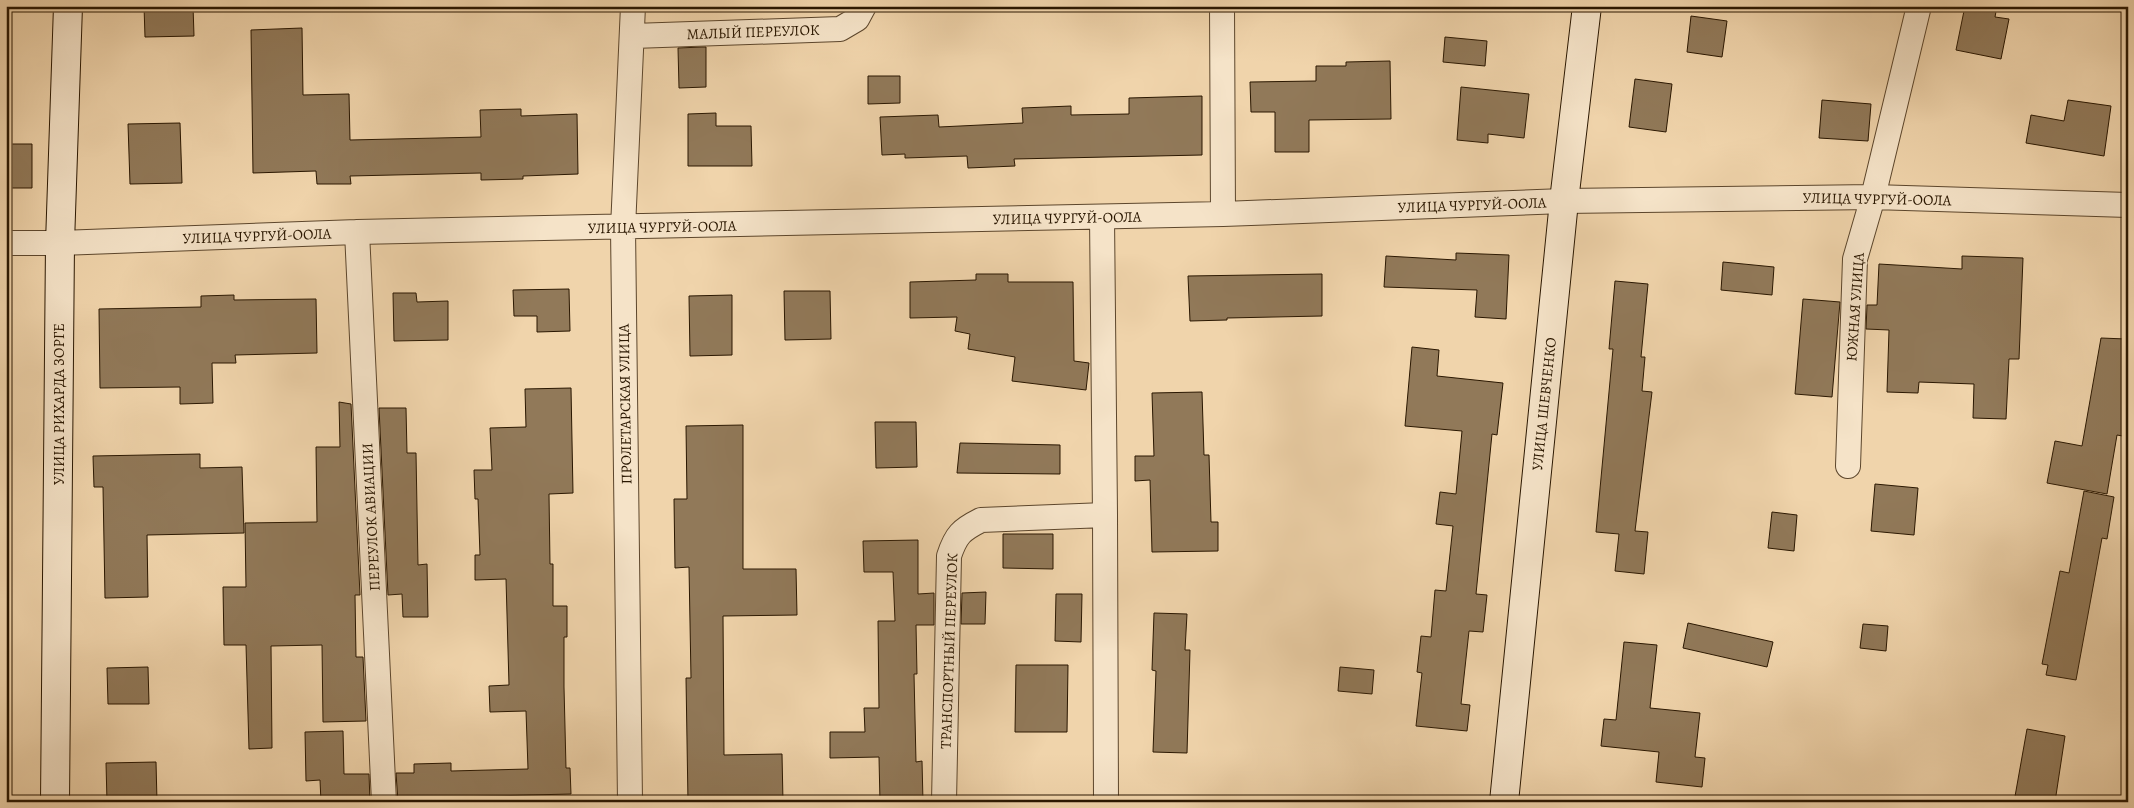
<svg xmlns="http://www.w3.org/2000/svg" width="2134" height="808" font-family="Alegreya,serif">
	<style>
		.building { fill: #917959; stroke: #2a1701 }
		.lines { fill: none; stroke-linecap: round; stroke-linejoin: round }
		.street-casing { stroke: #5c462c; stroke-width: 26 }
		.secondary-casing { stroke: #2a1701; stroke-width: 30 }
		.street { stroke: #f5e3c8; stroke-width: 24 }
		.secondary { stroke: #f5e3c8; stroke-width: 28 }
		.labels { text-anchor: middle; stroke-width: 4; stroke-linejoin: round; paint-order: stroke }
		.street-label { font-size: 15px; fill: #2a1701; stroke: #f5e3c8 }
	</style>
	<rect width="100%" height="100%" fill="#f0d4ab"/>
	<filter id="stains"><feTurbulence type="fractalNoise" baseFrequency=".004" numOctaves="4"/><feColorMatrix values="0 0 0 0 .2 0 0 0 0 .09 0 0 0 0 .02 0 0 0 .5 -.17"/></filter>
	<radialGradient id="worn" r=".72"><stop offset=".6" stop-color="#630" stop-opacity="0"/><stop offset="1" stop-color="#630" stop-opacity=".3"/></radialGradient>
	<path class="building" d="M 144,6 L 193,6 L 194,36 L 145,37 Z
		M 1965,6 L 1997,6 L 1995,17 L 2009,19 L 2001,59 L 1956,50 Z
		M 1691,16 L 1727,21 L 1722,57 L 1687,52 Z
		M 302,28 L 303,95 L 349,94 L 350,140 L 481,137 L 480,110 L 521,109 L 521,116 L 577,114 L 578,174 L 523,176 L 523,179 L 481,180 L 481,173 L 350,176 L 351,184 L 317,184 L 316,171 L 253,173 L 251,30 Z
		M 1445,37 L 1487,41 L 1485,66 L 1443,62 Z
		M 702,47 L 706,47 L 706,87 L 679,88 L 678,48 Z
		M 1390,61 L 1391,119 L 1309,120 L 1309,152 L 1275,152 L 1275,112 L 1251,112 L 1250,82 L 1316,81 L 1316,66 L 1346,66 L 1346,62 Z
		M 868,76 L 900,76 L 900,103 L 868,104 Z
		M 1635,79 L 1672,84 L 1666,132 L 1629,127 Z
		M 1461,87 L 1529,94 L 1524,138 L 1488,134 L 1488,143 L 1457,140 Z
		M 1202,96 L 1202,155 L 1014,159 L 1015,166 L 968,168 L 967,156 L 905,158 L 905,154 L 882,155 L 880,117 L 938,115 L 939,127 L 1023,123 L 1022,108 L 1071,106 L 1071,115 L 1129,114 L 1129,98 Z
		M 1822,100 L 1871,104 L 1868,141 L 1819,138 Z
		M 2068,100 L 2111,106 L 2104,156 L 2026,143 L 2031,115 L 2064,121 Z
		M 716,113 L 716,126 L 751,126 L 752,166 L 688,166 L 688,114 Z
		M 180,123 L 182,183 L 130,184 L 128,124 Z
		M 6,144 L 32,144 L 32,188 L 6,188 Z
		M 1456,253 L 1509,255 L 1506,319 L 1475,317 L 1477,290 L 1384,287 L 1386,256 L 1456,260 Z
		M 1962,256 L 2023,258 L 2019,359 L 2009,359 L 2006,419 L 1973,418 L 1974,384 L 1919,382 L 1918,393 L 1887,392 L 1889,330 L 1866,329 L 1867,305 L 1877,305 L 1879,264 L 1962,269 Z
		M 1723,262 L 1774,267 L 1772,295 L 1721,290 Z
		M 976,274 L 1008,274 L 1008,282 L 1073,282 L 1074,361 L 1089,363 L 1086,390 L 1012,381 L 1015,357 L 968,349 L 970,334 L 955,331 L 957,317 L 910,318 L 910,282 L 976,280 Z
		M 1322,274 L 1322,316 L 1227,318 L 1227,320 L 1190,321 L 1188,276 Z
		M 1615,281 L 1648,284 L 1641,357 L 1645,357 L 1642,391 L 1652,392 L 1635,531 L 1648,532 L 1644,574 L 1615,571 L 1619,534 L 1596,532 L 1613,349 L 1609,349 Z
		M 569,289 L 570,331 L 537,332 L 537,316 L 514,316 L 513,290 Z
		M 784,291 L 830,291 L 831,339 L 785,340 Z
		M 393,293 L 416,293 L 417,302 L 448,301 L 448,340 L 394,341 Z
		M 234,295 L 234,300 L 316,299 L 317,353 L 235,355 L 236,363 L 212,363 L 213,403 L 180,404 L 180,387 L 100,388 L 99,309 L 201,307 L 201,296 Z
		M 732,295 L 732,355 L 690,356 L 689,296 Z
		M 1803,299 L 1840,302 L 1832,397 L 1795,394 Z
		M 2101,338 L 2126,339 L 2125,376 L 2128,376 L 2128,437 L 2117,435 L 2107,494 L 2047,483 L 2055,441 L 2082,446 Z
		M 1412,347 L 1439,350 L 1437,376 L 1503,383 L 1497,435 L 1492,434 L 1476,594 L 1487,595 L 1483,632 L 1469,631 L 1461,704 L 1470,705 L 1467,731 L 1416,726 L 1422,673 L 1417,672 L 1421,636 L 1431,637 L 1435,590 L 1446,591 L 1453,526 L 1436,524 L 1440,492 L 1456,494 L 1462,431 L 1405,426 Z
		M 571,388 L 573,493 L 549,494 L 550,564 L 553,564 L 553,606 L 567,606 L 567,637 L 564,637 L 564,687 L 566,768 L 570,768 L 571,794 L 451,797 L 452,802 L 398,802 L 396,773 L 414,773 L 414,764 L 451,763 L 451,771 L 528,769 L 526,711 L 490,712 L 489,686 L 509,685 L 506,579 L 475,580 L 475,555 L 480,555 L 478,499 L 475,499 L 474,470 L 492,470 L 490,428 L 526,427 L 525,389 Z
		M 1202,392 L 1204,455 L 1209,455 L 1211,522 L 1218,522 L 1218,551 L 1152,552 L 1150,480 L 1135,481 L 1135,456 L 1154,456 L 1152,393 Z
		M 339,402 L 351,404 L 360,595 L 355,595 L 356,657 L 363,657 L 366,721 L 323,722 L 322,645 L 271,646 L 272,748 L 249,749 L 246,645 L 224,645 L 223,587 L 246,587 L 245,523 L 317,522 L 316,447 L 340,447 Z
		M 379,408 L 406,408 L 407,453 L 416,453 L 418,565 L 427,564 L 428,617 L 403,617 L 402,594 L 388,595 Z
		M 875,422 L 916,422 L 917,467 L 876,468 Z
		M 743,425 L 743,569 L 796,569 L 797,615 L 723,616 L 724,755 L 782,754 L 783,802 L 688,802 L 686,678 L 691,678 L 689,567 L 675,568 L 674,499 L 687,499 L 686,426 Z
		M 960,443 L 1060,445 L 1060,474 L 957,473 Z
		M 200,454 L 200,468 L 242,467 L 244,533 L 147,535 L 148,597 L 105,598 L 103,487 L 94,487 L 93,456 Z
		M 1875,484 L 1918,488 L 1914,535 L 1871,531 Z
		M 2084,491 L 2114,497 L 2107,539 L 2102,538 L 2076,680 L 2046,675 L 2048,665 L 2042,664 L 2060,571 L 2069,573 Z
		M 1772,512 L 1797,515 L 1794,551 L 1768,548 Z
		M 1003,534 L 1053,534 L 1053,569 L 1003,568 Z
		M 918,540 L 918,594 L 934,593 L 934,625 L 916,625 L 917,674 L 914,674 L 916,762 L 922,761 L 923,802 L 880,802 L 879,757 L 830,758 L 830,732 L 865,732 L 864,708 L 879,708 L 878,621 L 895,621 L 893,572 L 864,572 L 863,541 Z
		M 986,592 L 985,624 L 961,624 L 962,593 Z
		M 1056,594 L 1082,594 L 1081,642 L 1055,641 Z
		M 1154,613 L 1187,614 L 1185,650 L 1190,650 L 1187,753 L 1153,752 L 1156,671 L 1152,670 Z
		M 1688,623 L 1773,642 L 1767,667 L 1683,648 Z
		M 1863,624 L 1888,626 L 1886,651 L 1860,648 Z
		M 1624,642 L 1657,645 L 1650,708 L 1700,713 L 1695,757 L 1705,758 L 1702,787 L 1656,782 L 1659,752 L 1601,746 L 1604,719 L 1616,720 Z
		M 1016,665 L 1068,665 L 1067,732 L 1015,732 Z
		M 148,667 L 149,704 L 108,704 L 107,668 Z
		M 1340,667 L 1374,670 L 1372,694 L 1338,691 Z
		M 2027,729 L 2065,736 L 2055,802 L 2014,802 Z
		M 343,731 L 344,774 L 369,774 L 370,802 L 321,802 L 320,780 L 306,781 L 305,732 Z
		M 156,762 L 157,802 L 107,802 L 106,763 Z"/>
	<g class="lines">
		<defs>
			<path id="street" d="M 1222,6 L 1223,214
				M 633,36 L 840,29 L 857,19 L 864,6
				M 1102,217 L 1105,515 L 1106,802
				M 357,232 L 384,802
				M 6,243 L 60,243 L 357,232 L 1223,214 L 1564,201 L 1873,197 L 2128,205
				M 1848,466 L 1855,259 L 1873,197 L 1919,6
				M 630,802 L 623,228 L 633,6
				M 944,802 L 949,556 C 956,535 961,530 981,520 L 1105,515"/>
			<path id="secondary" d="M 55,802 L 60,243 L 68,6
				M 1504,802 L 1564,201 L 1587,6"/>
		</defs>
		<use href="#street" class="street-casing"/>
		<use href="#secondary" class="secondary-casing"/>
		<use href="#street" class="street"/>
		<use href="#secondary" class="secondary"/>
	</g>
	<g class="labels">
		<g class="street-label">
			<text transform="translate(753 32) rotate(-2)" y="5">МАЛЫЙ ПЕРЕУЛОК</text>
			<text transform="translate(1877 199) rotate(1)" y="5">УЛИЦА ЧУРГУЙ-ООЛА</text>
			<text transform="translate(1472 205) rotate(-2)" y="5">УЛИЦА ЧУРГУЙ-ООЛА</text>
			<text transform="translate(1067 218) rotate(-1)" y="5">УЛИЦА ЧУРГУЙ-ООЛА</text>
			<text transform="translate(662 227) rotate(-1)" y="5">УЛИЦА ЧУРГУЙ-ООЛА</text>
			<text transform="translate(257 236) rotate(-2)" y="5">УЛИЦА ЧУРГУЙ-ООЛА</text>
			<text transform="translate(1855 307) rotate(-86)" y="5">ЮЖНАЯ УЛИЦА</text>
			<text transform="translate(59 404) rotate(-90)" y="5">УЛИЦА РИХАРДА ЗОРГЕ</text>
			<text transform="translate(625 404) rotate(-91)" y="5">ПРОЛЕТАРСКАЯ УЛИЦА</text>
			<text transform="translate(1544 404) rotate(-84)" y="5">УЛИЦА ШЕВЧЕНКО</text>
			<text transform="translate(371 517) rotate(-93)" y="5">ПЕРЕУЛОК АВИАЦИИ</text>
			<text transform="translate(949 651) rotate(-88)" y="5">ТРАНСПОРТНЫЙ ПЕРЕУЛОК</text>
		</g>
	</g>
	<rect width="2134" height="808" fill="none" stroke="#f0d4ab" stroke-width="25"/>
	<rect x="8" y="8" width="2119" height="793" fill="none" stroke="#2a1701" stroke-width="2.5"/>
	<rect x="12" y="12" width="2109" height="783" fill="none" stroke="#2a1701"/>
	<rect width="100%" height="100%" filter="url(#stains)"/>
	<rect width="100%" height="100%" fill="url(#worn)"/>
</svg>
